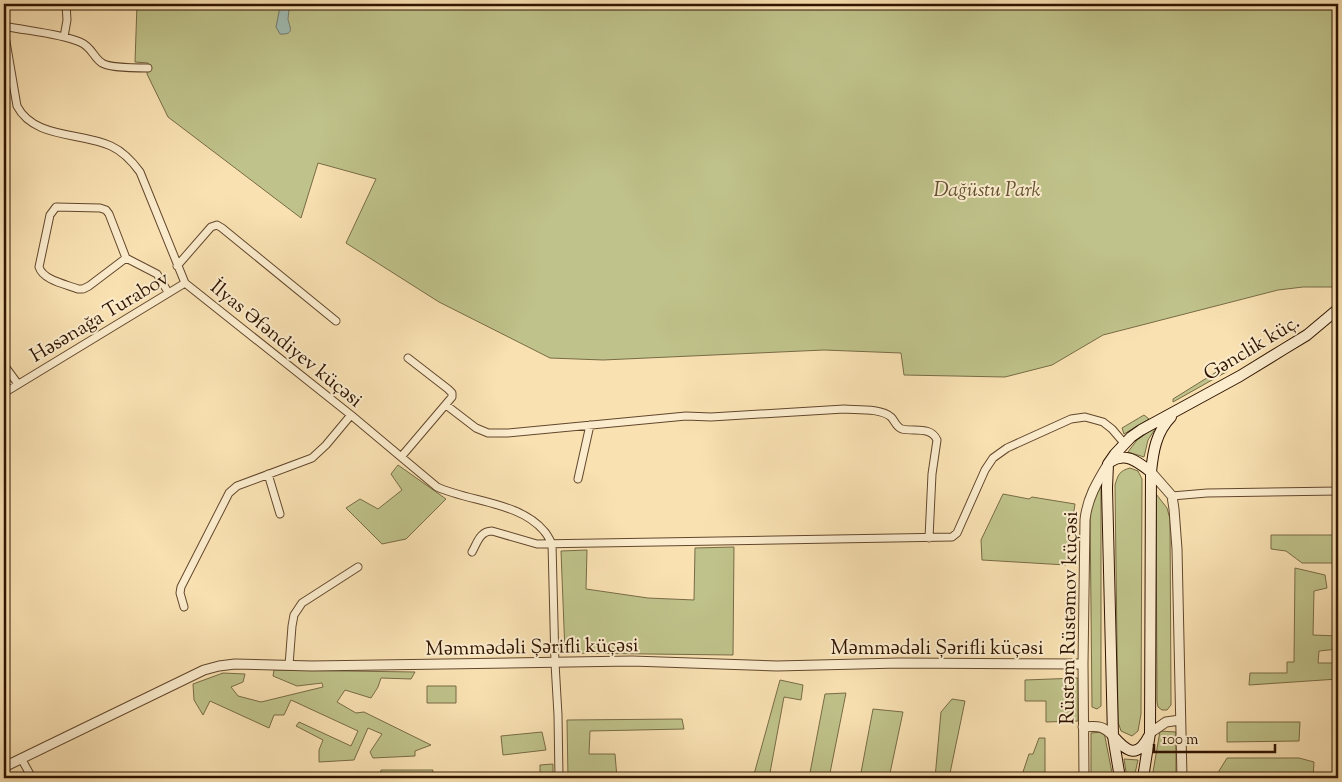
<svg xmlns="http://www.w3.org/2000/svg" width="1342" height="782" font-family="'Sorts Mill Goudy',serif">
	<style>
		.green { fill: #bfc28a; stroke: #786b45 }
		.water { fill: #a0bcb4; stroke: #73796c }
		.lines { fill: none; stroke-linecap: round; stroke-linejoin: round }
		.minor-casing { stroke: #62472c; stroke-width: 9 }
		.tertiary-casing { stroke: #62472c; stroke-width: 11 }
		.secondary-casing { stroke: #301400; stroke-width: 12 }
		.minor { stroke: #fbeccd; stroke-width: 7 }
		.tertiary { stroke: #fbeccd; stroke-width: 9 }
		.secondary { stroke: #fbeccd; stroke-width: 10 }
		.labels { text-anchor: middle; stroke-width: 4; stroke-linejoin: round; paint-order: stroke }
		.park-label { font-size: 20px; font-style: italic; fill: #625130; stroke: #fbeccd }
		.street-label { font-size: 20px; fill: #301400; stroke: #fbeccd }
	</style>
	<rect width="100%" height="100%" fill="#f9e1b2"/>
	<filter id="stains"><feTurbulence type="fractalNoise" baseFrequency=".004" numOctaves="4"/><feColorMatrix values="0 0 0 0 .2 0 0 0 0 .09 0 0 0 0 .02 0 0 0 .5 -.17"/></filter>
	<radialGradient id="worn" r=".72"><stop offset=".6" stop-color="#630" stop-opacity="0"/><stop offset="1" stop-color="#630" stop-opacity=".3"/></radialGradient>
	<path class="green" d="M 137,4 L 1338,4 L 1338,277 L 1332,287 L 1303,287 L 1278,290 L 1103,335 L 1052,365 L 1005,377 L 904,375 L 901,353 L 824,350 L 603,360 L 550,358 L 439,302 L 346,243 L 376,179 L 318,163 L 301,218 L 168,117 L 147,74 L 148,63 L 135,62 Z
		M 1226,366 L 1228,371 L 1173,402 L 1173,399 Z
		M 1144,415 L 1149,419 L 1124,434 L 1122,428 Z
		M 1157,426 L 1148,440 L 1144,457 L 1128,452 L 1137,440 Z
		M 398,465 L 446,499 L 406,539 L 382,544 L 346,508 L 360,499 L 378,509 L 402,490 L 391,474 Z
		M 1130,468 L 1138,471 L 1142,479 L 1141,714 L 1138,731 L 1132,736 L 1121,731 L 1118,722 L 1115,485 C 1118,475 1119,471 1130,468 Z
		M 1101,487 L 1101,706 L 1097,709 L 1092,707 L 1090,509 L 1092,501 Z
		M 1003,494 L 1029,499 L 1032,497 L 1075,504 L 1066,565 L 982,560 L 981,540 Z
		M 1156,494 L 1167,508 L 1170,519 L 1171,700 L 1171,705 L 1167,710 L 1162,710 L 1158,707 L 1157,702 Z
		M 1271,535 L 1338,535 L 1338,563 L 1302,563 L 1286,551 L 1271,549 Z
		M 734,547 L 733,655 L 565,653 L 561,551 L 587,550 L 586,589 L 648,598 L 694,600 L 695,548 Z
		M 1295,568 L 1325,575 L 1327,588 L 1314,591 L 1313,635 L 1338,636 L 1338,649 L 1319,651 L 1318,663 L 1338,663 L 1338,679 L 1249,685 L 1250,673 L 1287,673 L 1287,662 L 1294,662 Z
		M 274,670 L 415,672 L 411,679 L 381,678 L 378,687 L 371,698 L 345,690 L 337,702 L 356,713 L 364,712 L 431,745 L 415,751 L 415,756 L 373,758 L 370,752 L 382,734 L 368,728 L 354,760 L 319,762 L 319,750 L 323,740 L 296,726 L 299,722 L 351,746 L 358,731 L 291,700 L 284,715 L 274,715 L 269,728 L 210,701 L 203,715 L 194,700 L 193,684 L 223,673 L 245,674 L 243,682 L 231,687 L 238,696 L 261,702 L 323,687 L 322,683 L 297,686 L 273,676 Z
		M 1078,678 L 1078,721 L 1046,722 L 1046,701 L 1025,701 L 1025,680 Z
		M 780,680 L 803,685 L 801,700 L 784,697 L 769,778 L 753,778 Z
		M 427,686 L 456,686 L 456,703 L 427,703 Z
		M 846,693 L 829,778 L 809,778 L 825,694 Z
		M 952,699 L 965,701 L 949,778 L 935,778 L 941,712 Z
		M 873,709 L 903,712 L 889,778 L 860,778 Z
		M 682,719 L 684,729 L 590,731 L 589,754 L 615,754 L 617,778 L 568,778 L 567,720 Z
		M 1227,722 L 1300,722 L 1299,741 L 1227,742 Z
		M 1160,731 L 1176,732 L 1176,778 L 1152,778 Z
		M 542,732 L 546,750 L 503,755 L 501,736 Z
		M 1104,732 L 1113,778 L 1091,778 L 1091,733 Z
		M 1039,738 L 1045,738 L 1045,778 L 1021,778 L 1029,754 L 1033,754 Z
		M 1227,758 L 1299,758 L 1314,762 L 1313,778 L 1263,778 L 1244,777 L 1244,778 L 1219,778 L 1219,771 Z
		M 1124,759 L 1138,760 L 1134,778 L 1127,778 Z
		M 553,764 L 553,778 L 540,778 L 540,765 Z
		M 381,770 L 433,770 L 432,778 L 396,778 L 395,776 L 380,775 Z"/>
	<path class="water" d="M 280,7 L 289,9 C 289,10 288,18 288,19 C 289,26 296,35 280,34 L 276,27 Z"/>
	<g class="lines">
		<defs>
			<path id="minor" d="M 4,26 C 27,31 58,33 80,42 C 92,47 93,57 102,63 C 109,68 138,68 148,68
				M 4,30 L 17,106 C 34,139 81,132 111,146 C 124,152 132,161 140,172 L 185,283 L 351,415 L 437,487 C 470,502 520,502 544,531 C 547,534 550,540 552,544 L 555,663 L 558,715 L 559,778
				M 64,37 L 67,20 L 66,4
				M 126,258 L 89,286 L 83,289 L 78,289 C 65,284 43,280 39,267 L 50,215 L 56,207 L 100,208 L 106,210 L 109,214 L 126,258 L 157,274 L 168,292
				M 177,266 L 211,227 L 217,225 L 222,228 L 336,321
				M 4,365 L 18,384
				M 4,393 L 185,283
				M 446,405 L 476,428 L 488,433 L 507,433 L 686,416 L 711,417 L 844,409 C 857,410 881,408 891,417 C 895,421 896,427 902,429 C 914,432 931,426 937,440 L 932,474 L 929,538
				M 401,457 L 452,397 L 452,393 L 448,389 L 408,358
				M 268,474 L 280,514
				M 578,479 L 590,425
				M 1172,496 L 1207,493 L 1338,491
				M 472,552 C 477,543 480,531 492,531 L 537,544 L 952,537 L 957,533 L 985,470 L 993,458 L 1007,448 L 1071,419 L 1085,417 L 1103,422 L 1112,429 L 1124,443
				M 184,607 L 180,593 L 181,587 L 229,493 L 237,486 L 312,458 L 326,445 L 351,415
				M 289,665 L 292,626 L 294,615 L 302,603 L 358,567
				M 21,758 L 32,778"/>
			<path id="tertiary" d="M 1151,472 L 1172,496 L 1174,509 L 1177,549 L 1182,778
				M 1083,727 C 1098,726 1102,725 1113,736
				M 1150,733 L 1166,722 L 1180,720
				M 4,767 L 204,670 L 219,666 L 235,664 L 312,666 L 632,661 L 777,666 L 899,663 L 1083,664
				M 1084,778 L 1083,664 L 1085,520 C 1087,499 1097,482 1108,464"/>
			<path id="secondary" d="M 1110,462 C 1125,451 1138,462 1151,472
				M 1113,736 C 1127,752 1137,759 1149,736
				M 1120,778 L 1113,736 L 1107,488 L 1108,464 L 1115,454 L 1131,437 L 1141,430 L 1240,376 L 1284,349 L 1307,335 L 1338,309
				M 1143,778 L 1150,733 L 1151,472 C 1153,452 1156,432 1171,417"/>
		</defs>
		<use href="#minor" class="minor-casing"/>
		<use href="#tertiary" class="tertiary-casing"/>
		<use href="#secondary" class="secondary-casing"/>
		<use href="#minor" class="minor"/>
		<use href="#tertiary" class="tertiary"/>
		<use href="#secondary" class="secondary"/>
	</g>
	<g class="labels">
		<g class="park-label">
			<text x="987" y="196">Dağüstu Park</text>
		</g>
		<g class="street-label">
			<text transform="translate(99 316) rotate(-31)" y="7">Həsənağa Turabov</text>
			<text transform="translate(287 343) rotate(39)" y="7">İlyas Əfəndiyev küçəsi</text>
			<text transform="translate(1251 347) rotate(-31)" y="7">Gənclik küç.</text>
			<text transform="translate(1068 618) rotate(-89)" y="7">Rüstəm Rüstəmov küçəsi</text>
			<text transform="translate(532 646) rotate(-1)" y="7">Məmmədəli Şərifli küçəsi</text>
			<text x="937" y="654">Məmmədəli Şərifli küçəsi</text>
		</g>
	</g>
	<rect width="1342" height="782" fill="none" stroke="#f9e1b2" stroke-width="20"/>
	<rect x="5" y="5" width="1332" height="772" fill="none" stroke="#301400" stroke-width="2.5"/>
	<rect x="10" y="10" width="1322" height="762" fill="none" stroke="#301400"/>
	<path d="M1154 744v8h121v-8" fill="none" stroke="#301400" stroke-width="2.5"/>
	<text x="1162" y="744" font-size="15" fill="#301400" stroke="#fbeccd" stroke-width="4" paint-order="stroke">100 m</text>
	<rect width="100%" height="100%" filter="url(#stains)"/>
	<rect width="100%" height="100%" fill="url(#worn)"/>
</svg>
